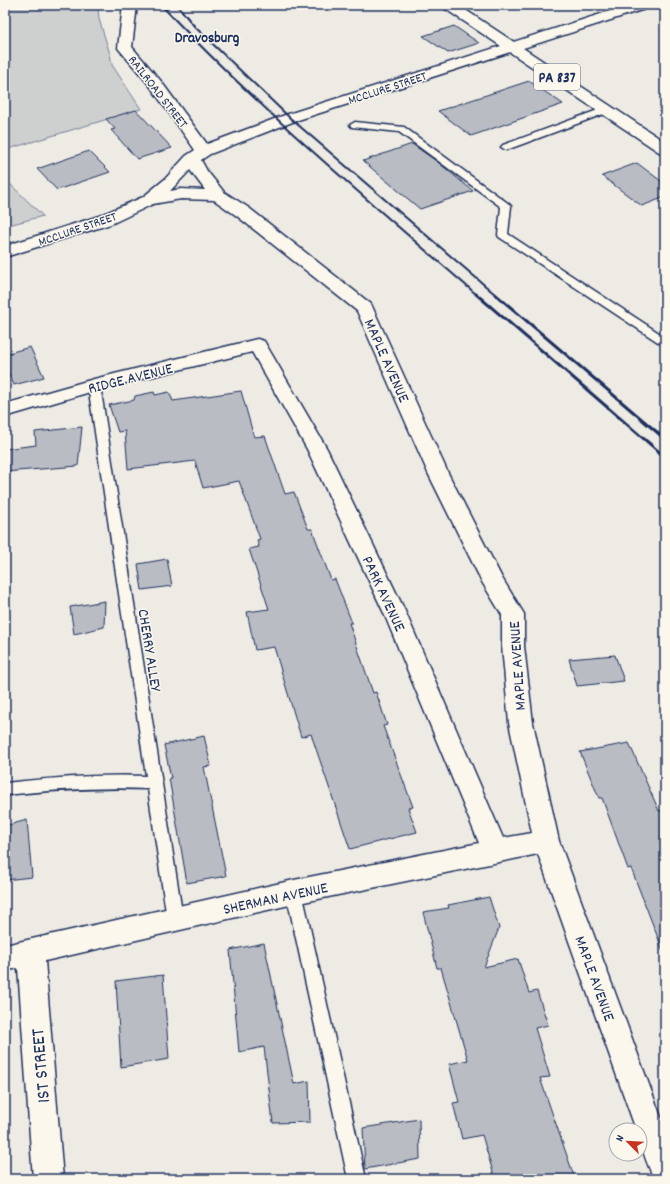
<svg xmlns="http://www.w3.org/2000/svg" width="670" height="1184" font-family="Dekko,sans-serif">
	<style>
		.green { fill: #cecfcf; stroke: #747f96 }
		.building { fill: #b9bcc3; stroke: #1b2f5e }
		.lines { fill: none; stroke-linecap: round; stroke-linejoin: round }
		.service-casing { stroke: #1b2f5e; stroke-width: 3 }
		.minor-casing { stroke: #1b2f5e; stroke-width: 3 }
		.primary-casing { stroke: #1b2f5e; stroke-width: 3 }
		.service { fill: #fbf7ec; fill-rule: evenodd }
		.minor { fill: #fbf7ec; fill-rule: evenodd }
		.primary { fill: #fbf7ec; fill-rule: evenodd }
		.rail-far1 { stroke: #1b2f5e; stroke-width: 2 }
		.rail { stroke: #1b2f5e; stroke-width: 3 }
		.labels { text-anchor: middle; stroke-width: 3; stroke-linejoin: round; paint-order: stroke }
		.far-street-label { font-size: 13px; fill: #1b2f5e; stroke: #fbf7ec }
		.far-quarter-label { font-size: 15px; font-weight: bold; fill: #1b2f5e; stroke: #fbf7ec }
		.shield { fill: #fbf7ec; stroke: #5e6b89; stroke-width: 1 }
		.shield-label { font-size: 15px; font-weight: bold; fill: #1b2f5e }
		.street-label { font-size: 16px; fill: #1b2f5e; stroke: #fbf7ec }
		.near-street-label { font-size: 19px; fill: #1b2f5e; stroke: #fbf7ec }
	</style>
	<rect width="100%" height="100%" fill="#eeebe4"/>
	<filter id="ink" filterUnits="userSpaceOnUse"><feTurbulence type="fractalNoise" baseFrequency=".025" numOctaves="2"/><feDisplacementMap in="SourceGraphic" scale="8" xChannelSelector="R" yChannelSelector="G"/><feConvolveMatrix kernelMatrix="1 2 1 2 8 2 1 2 1" color-interpolation-filters="sRGB"/></filter>
	<g filter="url(#ink)">
		<path class="green" d="M 5,5 L 98,5 L 99,19 L 110,54 L 112,65 L 141,109 L 5,150 Z
			M 5,179 L 43,216 L 5,226 Z"/>
		<path class="building" d="M 454,26 L 479,43 L 448,53 L 423,36 Z
			M 529,81 L 563,104 L 471,136 L 438,111 Z
			M 136,110 L 172,148 L 137,159 L 111,130 L 115,129 L 106,119 Z
			M 412,144 L 439,163 L 473,191 L 420,209 L 363,161 Z
			M 89,151 L 110,172 L 57,190 L 37,169 Z
			M 637,163 L 665,184 L 665,197 L 642,206 L 602,176 Z
			M 30,347 L 44,377 L 14,385 L 5,366 L 5,354 Z
			M 241,391 L 254,437 L 265,436 L 285,494 L 294,492 L 308,529 L 312,529 L 331,580 L 335,579 L 352,623 L 349,623 L 373,693 L 376,692 L 387,725 L 383,726 L 413,807 L 408,808 L 417,832 L 350,849 L 311,734 L 301,737 L 274,647 L 255,650 L 247,612 L 269,609 L 249,549 L 259,547 L 257,540 L 260,539 L 239,481 L 203,488 L 195,461 L 128,469 L 125,431 L 118,432 L 109,405 L 134,400 L 135,396 L 154,392 L 155,395 L 169,392 L 173,401 Z
			M 82,427 L 78,466 L 5,472 L 5,449 L 36,445 L 35,432 Z
			M 167,559 L 172,586 L 142,590 L 138,564 Z
			M 105,601 L 104,627 L 74,634 L 70,607 Z
			M 615,655 L 624,681 L 577,686 L 569,659 Z
			M 204,736 L 211,766 L 204,767 L 226,876 L 187,883 L 169,778 L 171,778 L 164,745 Z
			M 629,743 L 659,811 L 665,810 L 665,951 L 663,951 L 631,868 L 628,869 L 602,798 L 599,798 L 580,752 Z
			M 27,820 L 32,877 L 5,880 L 5,826 Z
			M 489,897 L 499,928 L 484,967 L 518,959 L 529,993 L 537,991 L 548,1025 L 535,1028 L 550,1077 L 540,1078 L 575,1179 L 495,1179 L 482,1135 L 462,1139 L 453,1103 L 459,1102 L 449,1064 L 468,1060 L 441,968 L 437,968 L 423,912 L 449,908 L 448,905 Z
			M 264,943 L 294,1084 L 309,1081 L 310,1122 L 273,1123 L 264,1047 L 239,1052 L 230,950 Z
			M 163,975 L 169,1059 L 121,1067 L 116,981 Z
			M 419,1119 L 420,1159 L 365,1169 L 363,1128 Z"/>
		<g class="lines">
			<defs>
				<path id="service" d="M 606,107 L 610,110 L 609,112 L 509,149 L 506,150 L 501,147 L 503,145 Z
					M 355,122 L 404,127 L 509,204 L 511,206 L 508,234 L 665,337 L 665,345 L 661,344 L 499,237 L 498,235 L 501,207 L 399,132 L 352,127 L 350,125 Z
					M 94,381 L 98,382 L 100,385 L 183,919 L 181,924 L 175,926 L 169,924 L 167,919 L 148,789 C 100,787 53,790 5,795 L 5,783 C 52,778 99,774 146,776 L 88,385 L 90,382 Z
					M 294,885 L 299,887 L 302,892 L 366,1179 L 348,1179 L 286,892 L 289,887 Z"/>
				<path id="minor" d="M 123,5 L 137,5 L 132,47 L 160,80 L 207,144 L 285,115 L 629,5 L 650,5 L 648,8 L 295,121 L 210,154 L 201,160 L 207,171 L 224,192 L 249,208 L 371,304 L 448,473 L 502,578 L 524,614 L 524,646 L 533,723 L 559,841 L 665,1128 L 665,1179 L 654,1179 C 647,1163 640,1147 640,1130 L 636,1130 L 538,854 L 294,904 L 45,961 L 63,1179 L 33,1179 L 18,968 L 5,971 L 5,945 L 294,880 L 479,843 L 383,611 L 307,449 L 252,352 L 97,390 L 5,417 L 5,404 L 94,379 L 257,339 L 264,341 L 327,449 L 405,611 L 503,838 L 532,833 L 509,723 L 502,646 L 502,615 L 482,582 L 428,473 L 357,311 L 237,216 L 214,200 L 181,199 L 153,204 L 111,224 L 5,257 L 5,246 L 99,216 L 143,197 L 165,179 L 186,156 L 195,150 L 150,86 L 118,48 ZM 190,170 L 205,190 L 181,189 L 170,191 Z"/>
				<path id="primary" d="M 442,5 L 458,5 L 665,142 L 665,154 L 659,152 L 444,8 Z"/>
			</defs>
			<use href="#service" class="service-casing"/>
			<use href="#minor" class="minor-casing"/>
			<use href="#primary" class="primary-casing"/>
			<use href="#service" class="service"/>
			<use href="#minor" class="minor"/>
			<use href="#primary" class="primary"/>
			<path class="rail-far1" d="M 161,5 C 259,109 369,201 477,295
				M 177,5 L 195,27 L 290,118 L 496,295"/>
			<path class="rail" d="M 476,294 L 665,457
				M 495,294 L 665,439"/>
		</g>
	</g>
	<g class="labels">
		<g class="far-street-label">
			<text transform="translate(387 87) rotate(-18)" y="5">MCCLURE STREET</text>
			<text transform="translate(159 91) rotate(52)" y="5">RAILROAD STREET</text>
			<text transform="translate(77 228) rotate(-19)" y="5">MCCLURE STREET</text>
		</g>
		<g class="far-quarter-label">
			<text x="207" y="42">Dravosburg</text>
		</g>
		<rect class="shield" x="534" y="64" width="46" height="26" rx="3"/>
		<g class="shield-label">
			<text x="557" y="82">PA 837</text>
		</g>
		<g class="street-label">
			<text transform="translate(388 360) rotate(66)" y="6">MAPLE AVENUE</text>
			<text transform="translate(130 377) rotate(-14)" y="6">RIDGE AVENUE</text>
			<text transform="translate(385 593) rotate(65)" y="6">PARK AVENUE</text>
			<text transform="translate(151 650) rotate(81)" y="6">CHERRY ALLEY</text>
			<text transform="translate(516 666) rotate(-94)" y="6">MAPLE AVENUE</text>
			<text transform="translate(275 897) rotate(-12)" y="6">SHERMAN AVENUE</text>
			<text transform="translate(596 978) rotate(70)" y="6">MAPLE AVENUE</text>
		</g>
		<g class="near-street-label">
			<text transform="translate(39 1066) rotate(-95)" y="7">1ST STREET</text>
		</g>
	</g>
	<rect width="670" height="1184" fill="none" stroke="#fbf7ec" stroke-width="20"/>
	<rect x="10" y="10" width="650" height="1164" fill="none" stroke="#1b2f5e" stroke-width="1.5" filter="url(#ink)"/>
	<g transform="translate(628 1142) rotate(294)"><circle r="19" fill="#fbf7ec" stroke="#a1a7b3"/>
	<path d="M0-3L7 15L0 10L-7 15Z" fill="#c8321e"/>
	<text y="-6" font-size="11" font-weight="bold" text-anchor="middle" fill="#1b2f5e">N</text>
	</g>
</svg>
